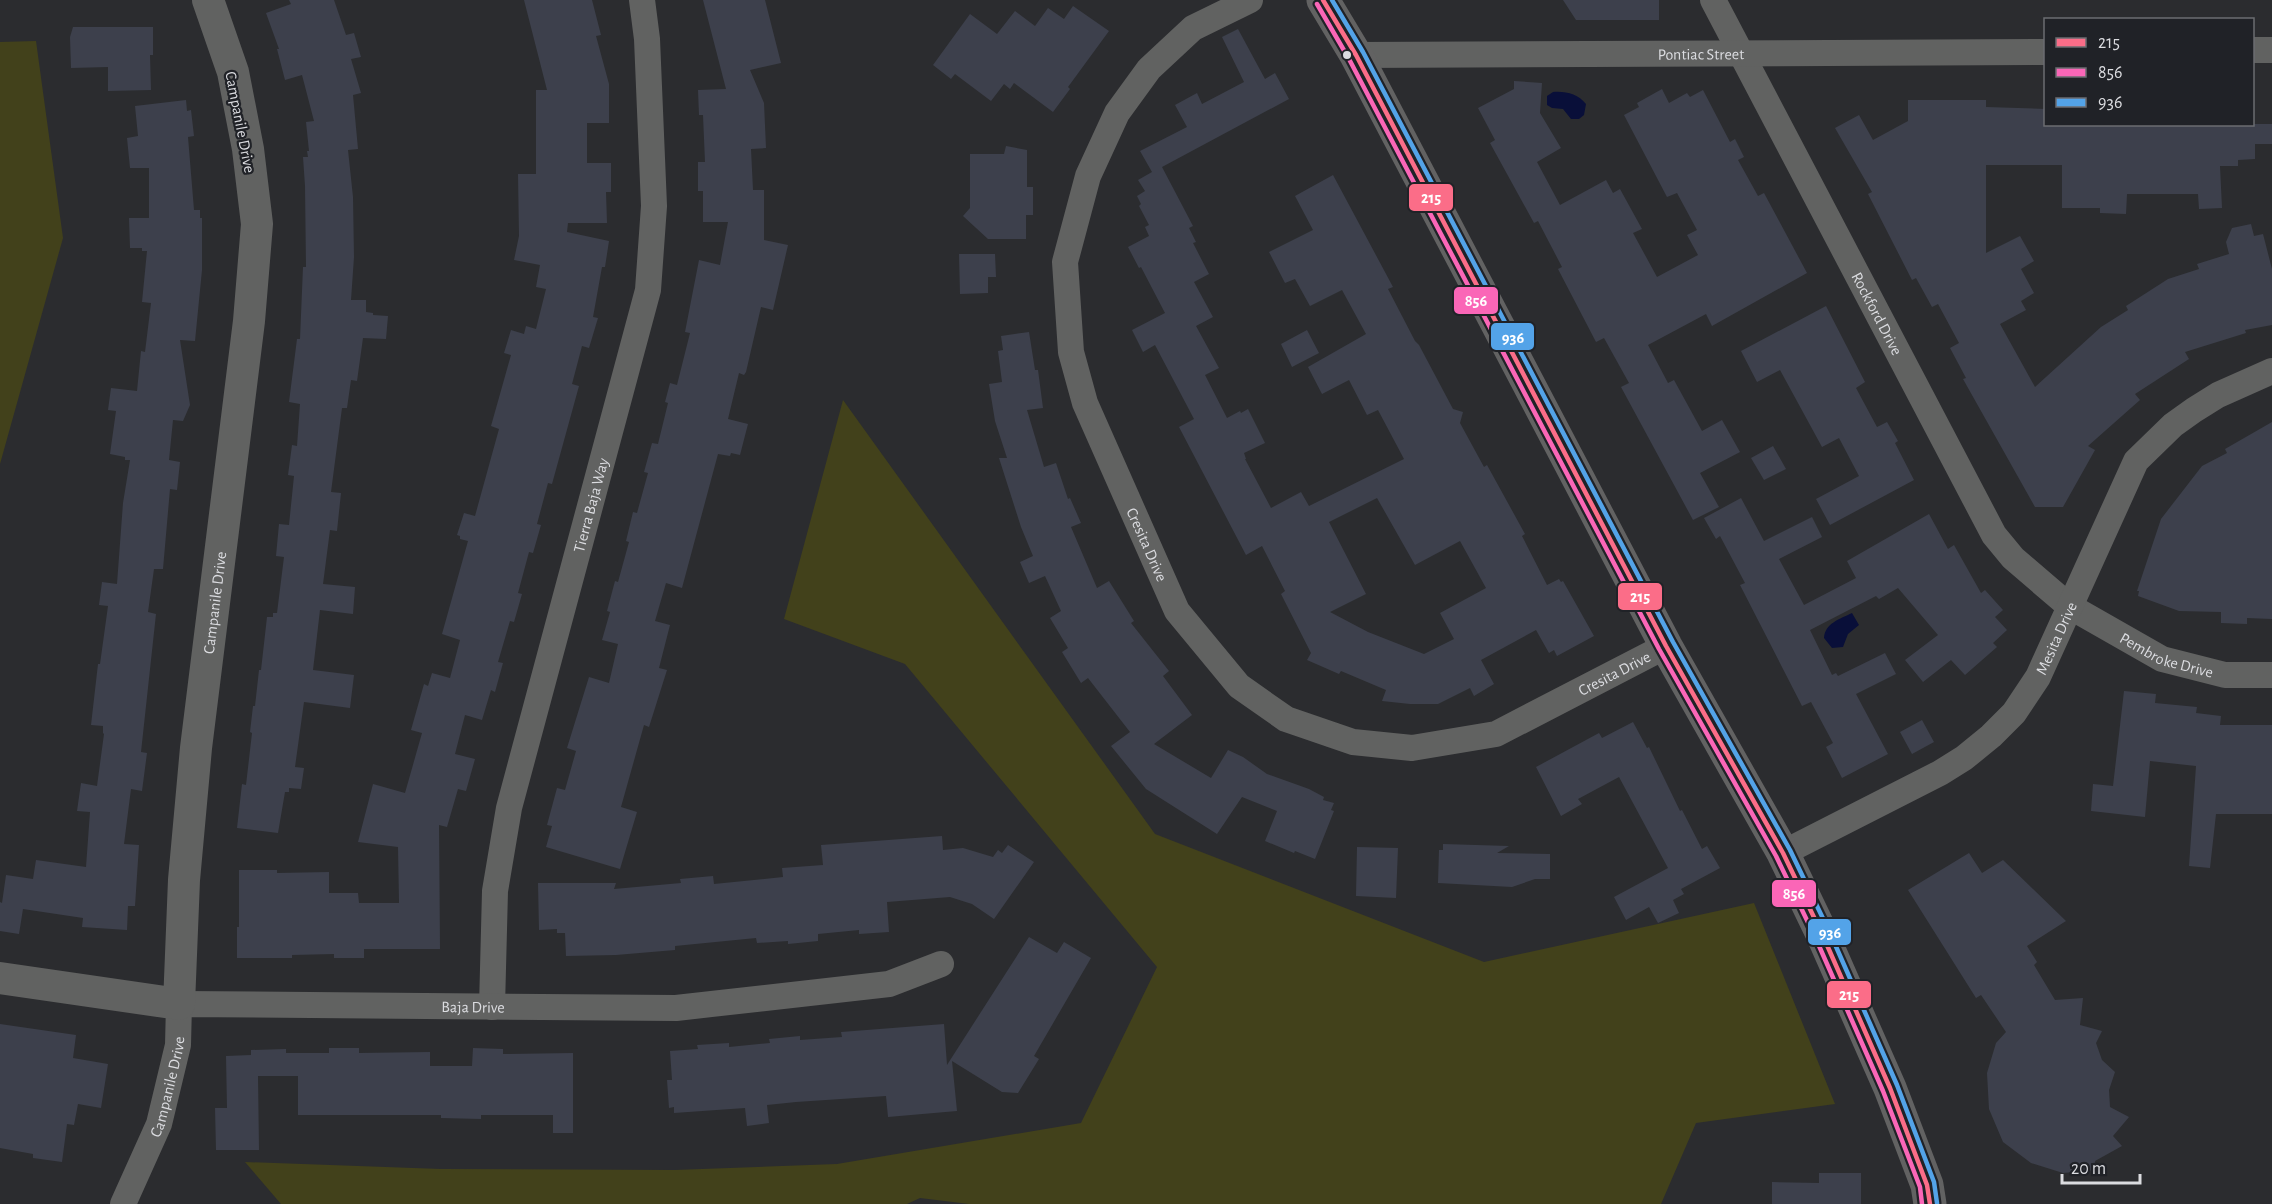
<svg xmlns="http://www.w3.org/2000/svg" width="2272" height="1204" font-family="'Alegreya Sans',sans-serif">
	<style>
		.green { fill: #42411b }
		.water { fill: #090f39 }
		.building { fill: #3d404c; fill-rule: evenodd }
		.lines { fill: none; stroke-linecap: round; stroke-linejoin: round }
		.minor { stroke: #616261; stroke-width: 26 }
		.tertiary { stroke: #616261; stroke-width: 32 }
		.primary { stroke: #626262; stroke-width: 33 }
		.bus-1-casing { stroke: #202227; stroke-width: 9 }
		.bus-2-casing { stroke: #202227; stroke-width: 9 }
		.bus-3-casing { stroke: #202227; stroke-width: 9 }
		.bus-1 { stroke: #fb6d88; stroke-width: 4.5 }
		.bus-2 { stroke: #fa66b7; stroke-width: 4.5 }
		.bus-3 { stroke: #53a3e8; stroke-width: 4.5 }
		.bus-dot { fill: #dbdce0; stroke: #202227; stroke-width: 2 }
		.labels { text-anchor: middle; stroke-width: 4.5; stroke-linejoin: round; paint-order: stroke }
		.street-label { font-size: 16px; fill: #dbdce0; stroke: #202227 }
		.line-badge { stroke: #202227; stroke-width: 2 }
		.badge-label { font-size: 16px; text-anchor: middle; font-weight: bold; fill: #fff }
	</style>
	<rect width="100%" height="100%" fill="#2b2c2f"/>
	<path class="green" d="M 36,41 L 63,238 L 0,464 L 0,42 Z
		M 843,400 L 1155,834 L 1484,962 L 1754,903 L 1835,1104 L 1696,1123 L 1661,1204 L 969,1204 L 920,1198 L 907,1204 L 281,1204 L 245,1162 L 441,1169 L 675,1170 L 837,1164 L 1081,1123 L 1157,967 L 905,664 L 784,619 Z"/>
	<path class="water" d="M 1553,92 C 1566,91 1578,94 1586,104 L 1584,115 L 1579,119 L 1571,119 L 1563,109 L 1552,108 L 1547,105 L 1547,96 Z
		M 1852,613 L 1859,625 L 1848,634 L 1843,647 L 1832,648 L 1824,638 C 1825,623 1840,619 1852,613 Z"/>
	<path class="building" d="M 289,0 L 334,0 L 346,35 L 354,33 L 361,57 L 351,59 L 361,93 L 353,95 L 358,149 L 348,150 L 353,197 L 354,257 L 351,300 L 366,300 L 366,312 L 373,313 L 373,315 L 388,316 L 386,339 L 363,338 L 357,381 L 351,380 L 347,408 L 342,408 L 331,492 L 341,493 L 337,531 L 330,530 L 323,584 L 355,587 L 353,614 L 320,610 L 313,670 L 354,675 L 350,708 L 304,702 L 295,767 L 304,768 L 301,789 L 289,788 L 289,792 L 285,792 L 278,833 L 237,828 L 242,784 L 246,785 L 252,733 L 250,732 L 253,706 L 255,706 L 259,670 L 261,670 L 267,617 L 273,617 L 273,613 L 277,613 L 284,557 L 276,556 L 279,524 L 289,525 L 294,476 L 288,475 L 292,445 L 297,446 L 300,404 L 289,402 L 297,339 L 300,339 L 303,267 L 306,267 L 305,186 L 303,157 L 308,157 L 307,151 L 309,151 L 306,122 L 314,121 L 302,75 L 285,80 L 277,49 L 279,49 L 266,13 L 291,4 Z
		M 524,0 L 592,0 L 601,35 L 596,36 L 609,84 L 609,123 L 587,123 L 587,163 L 611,163 L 611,192 L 606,192 L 607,223 L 568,223 L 567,232 L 609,241 L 605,267 L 602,267 L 593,317 L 598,318 L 589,348 L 582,346 L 572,384 L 579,386 L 552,484 L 548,483 L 537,524 L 541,525 L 533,553 L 529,552 L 518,593 L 522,594 L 514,622 L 510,621 L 498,662 L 503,663 L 495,692 L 491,690 L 482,720 L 465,715 L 455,754 L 475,759 L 466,791 L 458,789 L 447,827 L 439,825 L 440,949 L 364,949 L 364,958 L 334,958 L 334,954 L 292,955 L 292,958 L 237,958 L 237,927 L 239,927 L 239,870 L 277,870 L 277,873 L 329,872 L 329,893 L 358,893 L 359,903 L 399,903 L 399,901 L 398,847 L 358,842 L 373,784 L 405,793 L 422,733 L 411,730 L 424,684 L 428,686 L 432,673 L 450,678 L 460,640 L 442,634 L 468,541 L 460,539 L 460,536 L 457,535 L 464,513 L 475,516 L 499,429 L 491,426 L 511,355 L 504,353 L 511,330 L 524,334 L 526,326 L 536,329 L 546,289 L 536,287 L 540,265 L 514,260 L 519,236 L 518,174 L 536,174 L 536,90 L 547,90 Z
		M 703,0 L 765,0 L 781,63 L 750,70 L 764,103 L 766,148 L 751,149 L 753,190 L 764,190 L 764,240 L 788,245 L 773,310 L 761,307 L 746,372 L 744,375 L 739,373 L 728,419 L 748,424 L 740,455 L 731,453 L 730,456 L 718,454 L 682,588 L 666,583 L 655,621 L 670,625 L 659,668 L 667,670 L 649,727 L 644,725 L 621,807 L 637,812 L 620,869 L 546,847 L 552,826 L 547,825 L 557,788 L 565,790 L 576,751 L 567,748 L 589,677 L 609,683 L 618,644 L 602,640 L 610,612 L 607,611 L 615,581 L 618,582 L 629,542 L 626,541 L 633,512 L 637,513 L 648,473 L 644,472 L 652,443 L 658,444 L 668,403 L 665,402 L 670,383 L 677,385 L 690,333 L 685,332 L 699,260 L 720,265 L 728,222 L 703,222 L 703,191 L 698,191 L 698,162 L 705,162 L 703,115 L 699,115 L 698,90 L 726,89 Z
		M 1563,0 L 1659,0 L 1659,20 L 1576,20 Z
		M 1073,6 L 1109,31 L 1068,87 L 1070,89 L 1053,112 L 1014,83 L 1010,89 L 1004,84 L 991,101 L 955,74 L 951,79 L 933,65 L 970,14 L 997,34 L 1015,11 L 1035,26 L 1048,8 L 1064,19 Z
		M 73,27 L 153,27 L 153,55 L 150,55 L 151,90 L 108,91 L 108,67 L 71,68 L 70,37 Z
		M 1238,29 L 1265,79 L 1275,73 L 1289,99 L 1162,167 L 1193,226 L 1189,228 L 1196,242 L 1193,243 L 1209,274 L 1194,282 L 1213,317 L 1196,326 L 1219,368 L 1205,375 L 1227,418 L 1240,411 L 1241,413 L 1248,409 L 1265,443 L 1244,453 L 1246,459 L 1245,459 L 1271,508 L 1301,492 L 1309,506 L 1404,459 L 1378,410 L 1367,415 L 1349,380 L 1322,394 L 1308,367 L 1366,334 L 1342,290 L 1310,306 L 1295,279 L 1285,283 L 1269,252 L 1313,230 L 1295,196 L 1333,175 L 1393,287 L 1388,289 L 1415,341 L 1419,345 L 1453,409 L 1463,412 L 1460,423 L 1484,467 L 1487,465 L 1525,534 L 1522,536 L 1547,585 L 1559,579 L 1561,582 L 1563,581 L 1594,636 L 1557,656 L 1554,650 L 1549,653 L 1536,630 L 1481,660 L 1494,684 L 1474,696 L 1470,688 L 1438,704 L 1410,704 L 1382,701 L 1386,690 L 1341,671 L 1339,674 L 1307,660 L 1311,653 L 1281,594 L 1285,591 L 1262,546 L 1246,555 L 1179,427 L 1194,419 L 1155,345 L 1143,352 L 1132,330 L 1165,313 L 1141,267 L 1139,268 L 1128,247 L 1149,236 L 1145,227 L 1149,225 L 1139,206 L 1141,204 L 1137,196 L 1145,191 L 1138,180 L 1152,172 L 1140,151 L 1187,127 L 1175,105 L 1197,93 L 1202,104 L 1244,82 L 1222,37 ZM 1377,498 L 1415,565 L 1460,541 L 1486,588 L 1440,613 L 1454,639 L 1424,654 L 1368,632 L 1330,612 L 1366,594 L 1329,522 Z
		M 1514,81 L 1542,83 L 1540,113 L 1561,148 L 1537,162 L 1560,205 L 1606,180 L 1613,193 L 1620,189 L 1642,229 L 1633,233 L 1657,277 L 1698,255 L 1687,235 L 1697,230 L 1677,193 L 1667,197 L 1624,115 L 1639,107 L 1637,103 L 1662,89 L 1669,103 L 1687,93 L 1690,97 L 1703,90 L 1730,142 L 1735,139 L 1744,157 L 1738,160 L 1758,196 L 1764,193 L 1807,273 L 1712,326 L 1706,314 L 1648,345 L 1668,383 L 1674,380 L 1702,431 L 1722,420 L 1740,452 L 1700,473 L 1719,507 L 1693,520 L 1621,387 L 1629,383 L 1604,338 L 1596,342 L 1558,269 L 1562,267 L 1538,221 L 1534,223 L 1490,143 L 1495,140 L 1478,108 L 1514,89 Z
		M 186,100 L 187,111 L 191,110 L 194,136 L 188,137 L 194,210 L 200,210 L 200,218 L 202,218 L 202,270 L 195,341 L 180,340 L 190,405 L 183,421 L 173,420 L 169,460 L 180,462 L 177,490 L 170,489 L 163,569 L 154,569 L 148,612 L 156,614 L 141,752 L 147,753 L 142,791 L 131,789 L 124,844 L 139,845 L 135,906 L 128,906 L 127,930 L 82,927 L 83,918 L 23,909 L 19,934 L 0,931 L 0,902 L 2,903 L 6,875 L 33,879 L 36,860 L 86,867 L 90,812 L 77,811 L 81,783 L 97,786 L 104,734 L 103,733 L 103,726 L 91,725 L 98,664 L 100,664 L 108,606 L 99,605 L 102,582 L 117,584 L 123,503 L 130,460 L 125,460 L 125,457 L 110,454 L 116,411 L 108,410 L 111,388 L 137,391 L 141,351 L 145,352 L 151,303 L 142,302 L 147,251 L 142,251 L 142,248 L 130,248 L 129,218 L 149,218 L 149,168 L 130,168 L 127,138 L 138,136 L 135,106 Z
		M 1908,100 L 1986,100 L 1986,107 L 2046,109 L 2046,124 L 2272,124 L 2272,144 L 2255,144 L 2255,159 L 2238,160 L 2238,166 L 2220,166 L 2222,208 L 2199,209 L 2198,194 L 2127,194 L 2126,214 L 2100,213 L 2100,208 L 2062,208 L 2062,165 L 1986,165 L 1986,253 L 2020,236 L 2034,261 L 2021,269 L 2034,293 L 2021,301 L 2026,310 L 2000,324 L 2035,387 L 2101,327 L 2128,310 L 2126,306 L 2168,279 L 2199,269 L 2197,264 L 2229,254 L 2226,242 L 2232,228 L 2251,224 L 2254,236 L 2263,234 L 2272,269 L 2272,325 L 2245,330 L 2246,333 L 2185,352 L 2189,359 L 2135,394 L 2140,400 L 2088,446 L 2095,450 L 2063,507 L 2035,507 L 1963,379 L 1966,378 L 1950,348 L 1959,343 L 1938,304 L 1932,307 L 1916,278 L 1912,280 L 1868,194 L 1872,192 L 1835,128 L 1859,115 L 1873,140 L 1908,121 Z
		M 1006,146 L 1027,150 L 1027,187 L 1033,187 L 1033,215 L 1026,215 L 1026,239 L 988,239 L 963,216 L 970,208 L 970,154 L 1004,154 Z
		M 959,254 L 995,254 L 996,277 L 988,277 L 988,293 L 960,294 Z
		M 1826,306 L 1865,382 L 1856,388 L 1877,427 L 1887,422 L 1898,441 L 1895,443 L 1914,480 L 1830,525 L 1816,499 L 1859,476 L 1839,438 L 1822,447 L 1780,370 L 1757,382 L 1741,351 Z
		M 1307,330 L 1319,353 L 1292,367 L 1281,344 Z
		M 1029,332 L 1035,370 L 1038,370 L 1043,408 L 1027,410 L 1044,467 L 1056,463 L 1068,499 L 1070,498 L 1081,523 L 1071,527 L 1097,588 L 1109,581 L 1134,621 L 1131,623 L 1169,671 L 1163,676 L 1192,715 L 1154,744 L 1211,778 L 1228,750 L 1243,757 L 1267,774 L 1309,789 L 1324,797 L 1323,800 L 1334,803 L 1331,810 L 1334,811 L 1315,859 L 1295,851 L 1294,853 L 1265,841 L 1277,811 L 1242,797 L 1217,834 L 1146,789 L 1111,746 L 1130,732 L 1088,678 L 1081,683 L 1062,652 L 1068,648 L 1050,618 L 1061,611 L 1045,576 L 1029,583 L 1020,562 L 1033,556 L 1021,527 L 999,458 L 1007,458 L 995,421 L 989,384 L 1002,382 L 998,351 L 1003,350 L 1001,336 Z
		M 2272,422 L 2272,619 L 2247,618 L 2247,624 L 2221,623 L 2221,612 L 2179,611 L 2138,596 L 2139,591 L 2137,591 L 2161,519 L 2202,466 L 2227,453 L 2225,449 Z
		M 1773,446 L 1786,469 L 1764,480 L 1751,458 Z
		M 1741,498 L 1764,541 L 1812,517 L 1822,537 L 1779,559 L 1804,605 L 1856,578 L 1847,561 L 1929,514 L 1948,549 L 1954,545 L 1981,593 L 1985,590 L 2003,610 L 1995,617 L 2007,630 L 1993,643 L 1997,647 L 1965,675 L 1951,660 L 1923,682 L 1905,660 L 1938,635 L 1898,588 L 1879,599 L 1876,596 L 1810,630 L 1832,675 L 1836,673 L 1838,676 L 1885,653 L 1896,674 L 1856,694 L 1888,754 L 1842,778 L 1826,747 L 1833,743 L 1811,702 L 1802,706 L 1740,585 L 1745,583 L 1720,536 L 1716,539 L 1704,518 Z
		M 2124,691 L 2156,694 L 2155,703 L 2197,707 L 2196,713 L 2221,716 L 2220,725 L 2272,725 L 2272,814 L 2216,814 L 2210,868 L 2189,866 L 2196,766 L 2150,761 L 2145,817 L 2091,811 L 2093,784 L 2113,786 Z
		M 1922,720 L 1934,742 L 1912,754 L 1900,732 Z
		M 1633,722 L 1647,748 L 1649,747 L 1680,811 L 1682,810 L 1702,849 L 1707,846 L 1720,868 L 1681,889 L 1684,894 L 1673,900 L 1679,913 L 1658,923 L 1649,907 L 1626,920 L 1614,897 L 1668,868 L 1619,777 L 1578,799 L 1582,804 L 1561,816 L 1536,767 L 1599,733 L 1602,738 Z
		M 942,836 L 943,850 L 963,848 L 993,857 L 998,850 L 1002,853 L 1008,845 L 1034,862 L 994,919 L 972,904 L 950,897 L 887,902 L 889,932 L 859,934 L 859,930 L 818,934 L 818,941 L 788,944 L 788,941 L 757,943 L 756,938 L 675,946 L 675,950 L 616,955 L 566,956 L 565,933 L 557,933 L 557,929 L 539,930 L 538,883 L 616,883 L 614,889 L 681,883 L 680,879 L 713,876 L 714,884 L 783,877 L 782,868 L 823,865 L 821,845 Z
		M 1443,844 L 1509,846 L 1497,853 L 1550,854 L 1550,879 L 1535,879 L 1512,887 L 1438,883 L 1439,850 L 1443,850 Z
		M 1357,847 L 1398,848 L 1396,898 L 1356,896 Z
		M 1969,853 L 1982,873 L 2003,860 L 2066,921 L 2027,946 L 2037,962 L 2034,965 L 2055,1000 L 2083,998 L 2080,1025 L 2102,1031 L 2096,1043 L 2102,1060 L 2115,1072 L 2109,1090 L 2110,1107 L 2129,1117 L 2113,1136 L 2122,1146 L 2095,1161 L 2096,1170 L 2063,1173 L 2031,1163 L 2003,1142 L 1989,1109 L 1987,1073 L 1996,1043 L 2006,1032 L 1981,995 L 1976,998 L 1908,890 Z
		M 1029,937 L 1057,953 L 1064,942 L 1091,958 L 1034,1056 L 1039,1059 L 1018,1093 L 1002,1092 L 952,1061 L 957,1111 L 888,1117 L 886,1096 L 796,1102 L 767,1105 L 769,1123 L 747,1126 L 745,1108 L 674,1113 L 674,1107 L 669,1108 L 667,1080 L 672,1080 L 670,1051 L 698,1049 L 697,1045 L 729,1043 L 729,1047 L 770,1043 L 769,1039 L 800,1036 L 800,1040 L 842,1037 L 841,1032 L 944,1024 L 947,1065 Z
		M 0,1024 L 76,1035 L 73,1058 L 108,1064 L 101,1108 L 78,1104 L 74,1125 L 67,1124 L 62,1162 L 33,1158 L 33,1154 L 0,1148 Z
		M 329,1048 L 359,1048 L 359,1053 L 430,1052 L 430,1066 L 472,1066 L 473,1048 L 503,1049 L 503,1054 L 573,1053 L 573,1133 L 553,1133 L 553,1115 L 481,1115 L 481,1119 L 441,1118 L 441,1115 L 298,1115 L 298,1076 L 258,1076 L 259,1150 L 216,1150 L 215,1108 L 227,1108 L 226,1056 L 251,1055 L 251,1050 L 286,1049 L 286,1053 L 329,1053 Z
		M 1819,1173 L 1861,1173 L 1861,1204 L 1772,1204 L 1772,1182 L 1819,1183 Z"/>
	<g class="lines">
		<g class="minor">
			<path id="s1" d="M 1250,0 L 1193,28 L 1149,69 L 1117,113 L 1088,176 L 1065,262 L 1071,352 L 1085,403 L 1177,611 L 1239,686 L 1286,719 L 1353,742 L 1412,748 L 1496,734 L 1666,646"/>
			<path id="s2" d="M 1713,0 L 1994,535 L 2013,558 L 2069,606 L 2162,659 L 2225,675 L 2272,675"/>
			<path d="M 2252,50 L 2272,50"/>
			<path id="s3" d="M 1356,55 L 2046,52"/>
			<path id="s4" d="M 1783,853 L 1940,773 L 1964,758 L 1991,736 L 2014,713 L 2038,677 L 2136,461 L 2173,425 L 2194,410 L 2218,395 L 2272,371"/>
			<path id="s5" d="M 492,1007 L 495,891 L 509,808 L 648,290 L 654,206 L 647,39 L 642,0"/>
			<path id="s6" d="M 123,1204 L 159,1124 L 178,1045 L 179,1004 L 676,1008 L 889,984 L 941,964"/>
		</g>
		<path class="tertiary" id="s7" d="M 0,978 L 179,1004 L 184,880 L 196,748 L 249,321 L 257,224 L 248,149 L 233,72 L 208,0"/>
		<path class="primary" d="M 1323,0 L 1356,55 L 1666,646 L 1783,853 L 1823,936 L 1890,1088 L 1927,1185 L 1930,1204"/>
		<defs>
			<path id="bus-1" d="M 1323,0 L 1356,55 L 1666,646 L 1783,853 L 1823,936 L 1890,1088 L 1927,1185 L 1930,1204"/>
			<path id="bus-2" d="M 1317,4 L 1349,59 L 1659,649 L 1776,856 L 1816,939 L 1883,1091 L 1920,1187 L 1922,1204"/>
			<path id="bus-3" d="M 1332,0 L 1363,52 L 1673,642 L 1790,850 L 1830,933 L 1897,1085 L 1934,1182 L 1937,1203"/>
		</defs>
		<use href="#bus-1" class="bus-1-casing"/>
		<use href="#bus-2" class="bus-2-casing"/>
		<use href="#bus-3" class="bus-3-casing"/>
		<use href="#bus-1" class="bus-1"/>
		<use href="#bus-2" class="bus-2"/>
		<use href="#bus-3" class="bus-3"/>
	</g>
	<circle class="bus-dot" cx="1347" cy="55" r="5"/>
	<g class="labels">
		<g class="street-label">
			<text dy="6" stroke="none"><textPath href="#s3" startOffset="345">Pontiac Street</textPath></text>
			<text transform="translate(241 122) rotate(79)" y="6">Campanile Drive</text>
			<text dy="6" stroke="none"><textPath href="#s2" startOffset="354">Rockford Drive</textPath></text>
			<text dy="6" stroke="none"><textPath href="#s5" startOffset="514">Tierra Baja Way</textPath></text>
			<text dy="6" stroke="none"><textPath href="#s1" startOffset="634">Cresita Drive</textPath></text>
			<text dy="6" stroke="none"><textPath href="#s7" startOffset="584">Campanile Drive</textPath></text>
			<text dy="6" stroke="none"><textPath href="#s4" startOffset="358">Mesita Drive</textPath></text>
			<text dy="6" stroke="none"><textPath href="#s2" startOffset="818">Pembroke Drive</textPath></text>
			<text dy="6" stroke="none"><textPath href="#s1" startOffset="1210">Cresita Drive</textPath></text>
			<text dy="6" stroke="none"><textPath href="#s6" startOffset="504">Baja Drive</textPath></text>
			<text dy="6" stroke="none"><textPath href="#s6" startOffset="126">Campanile Drive</textPath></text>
		</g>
	</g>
	<g class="line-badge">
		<rect x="1408" y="183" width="46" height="29" rx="6" fill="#fb6d88"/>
		<rect x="1453" y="286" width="46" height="29" rx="6" fill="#fa66b7"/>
		<rect x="1490" y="322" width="45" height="29" rx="6" fill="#53a3e8"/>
		<rect x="1617" y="582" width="46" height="29" rx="6" fill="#fb6d88"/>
		<rect x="1771" y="879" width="46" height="29" rx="6" fill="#fa66b7"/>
		<rect x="1807" y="918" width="45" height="28" rx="6" fill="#53a3e8"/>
		<rect x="1826" y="980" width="46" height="29" rx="6" fill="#fb6d88"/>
	</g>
	<g class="badge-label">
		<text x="1431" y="203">215</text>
		<text x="1476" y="306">856</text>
		<text x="1513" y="343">936</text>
		<text x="1640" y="602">215</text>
		<text x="1794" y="899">856</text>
		<text x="1830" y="938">936</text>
		<text x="1849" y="1000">215</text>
	</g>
	<rect x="2044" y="18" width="210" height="108" fill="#202227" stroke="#6b6c71" stroke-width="1.5"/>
	<rect x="2056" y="38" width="30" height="9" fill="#fb6d88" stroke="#6b6c71" stroke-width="1.5"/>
	<text x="2098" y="48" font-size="18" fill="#dbdce0">215</text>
	<rect x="2056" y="68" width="30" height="9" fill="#fa66b7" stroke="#6b6c71" stroke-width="1.5"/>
	<text x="2098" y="78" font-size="18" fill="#dbdce0">856</text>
	<rect x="2056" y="98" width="30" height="9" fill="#53a3e8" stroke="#6b6c71" stroke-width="1.5"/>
	<text x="2098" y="108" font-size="18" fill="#dbdce0">936</text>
	<path d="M2062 1174v9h78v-9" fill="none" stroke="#dbdce0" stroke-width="3"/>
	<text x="2071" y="1174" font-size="18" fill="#dbdce0" stroke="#202227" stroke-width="4.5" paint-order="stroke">20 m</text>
</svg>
